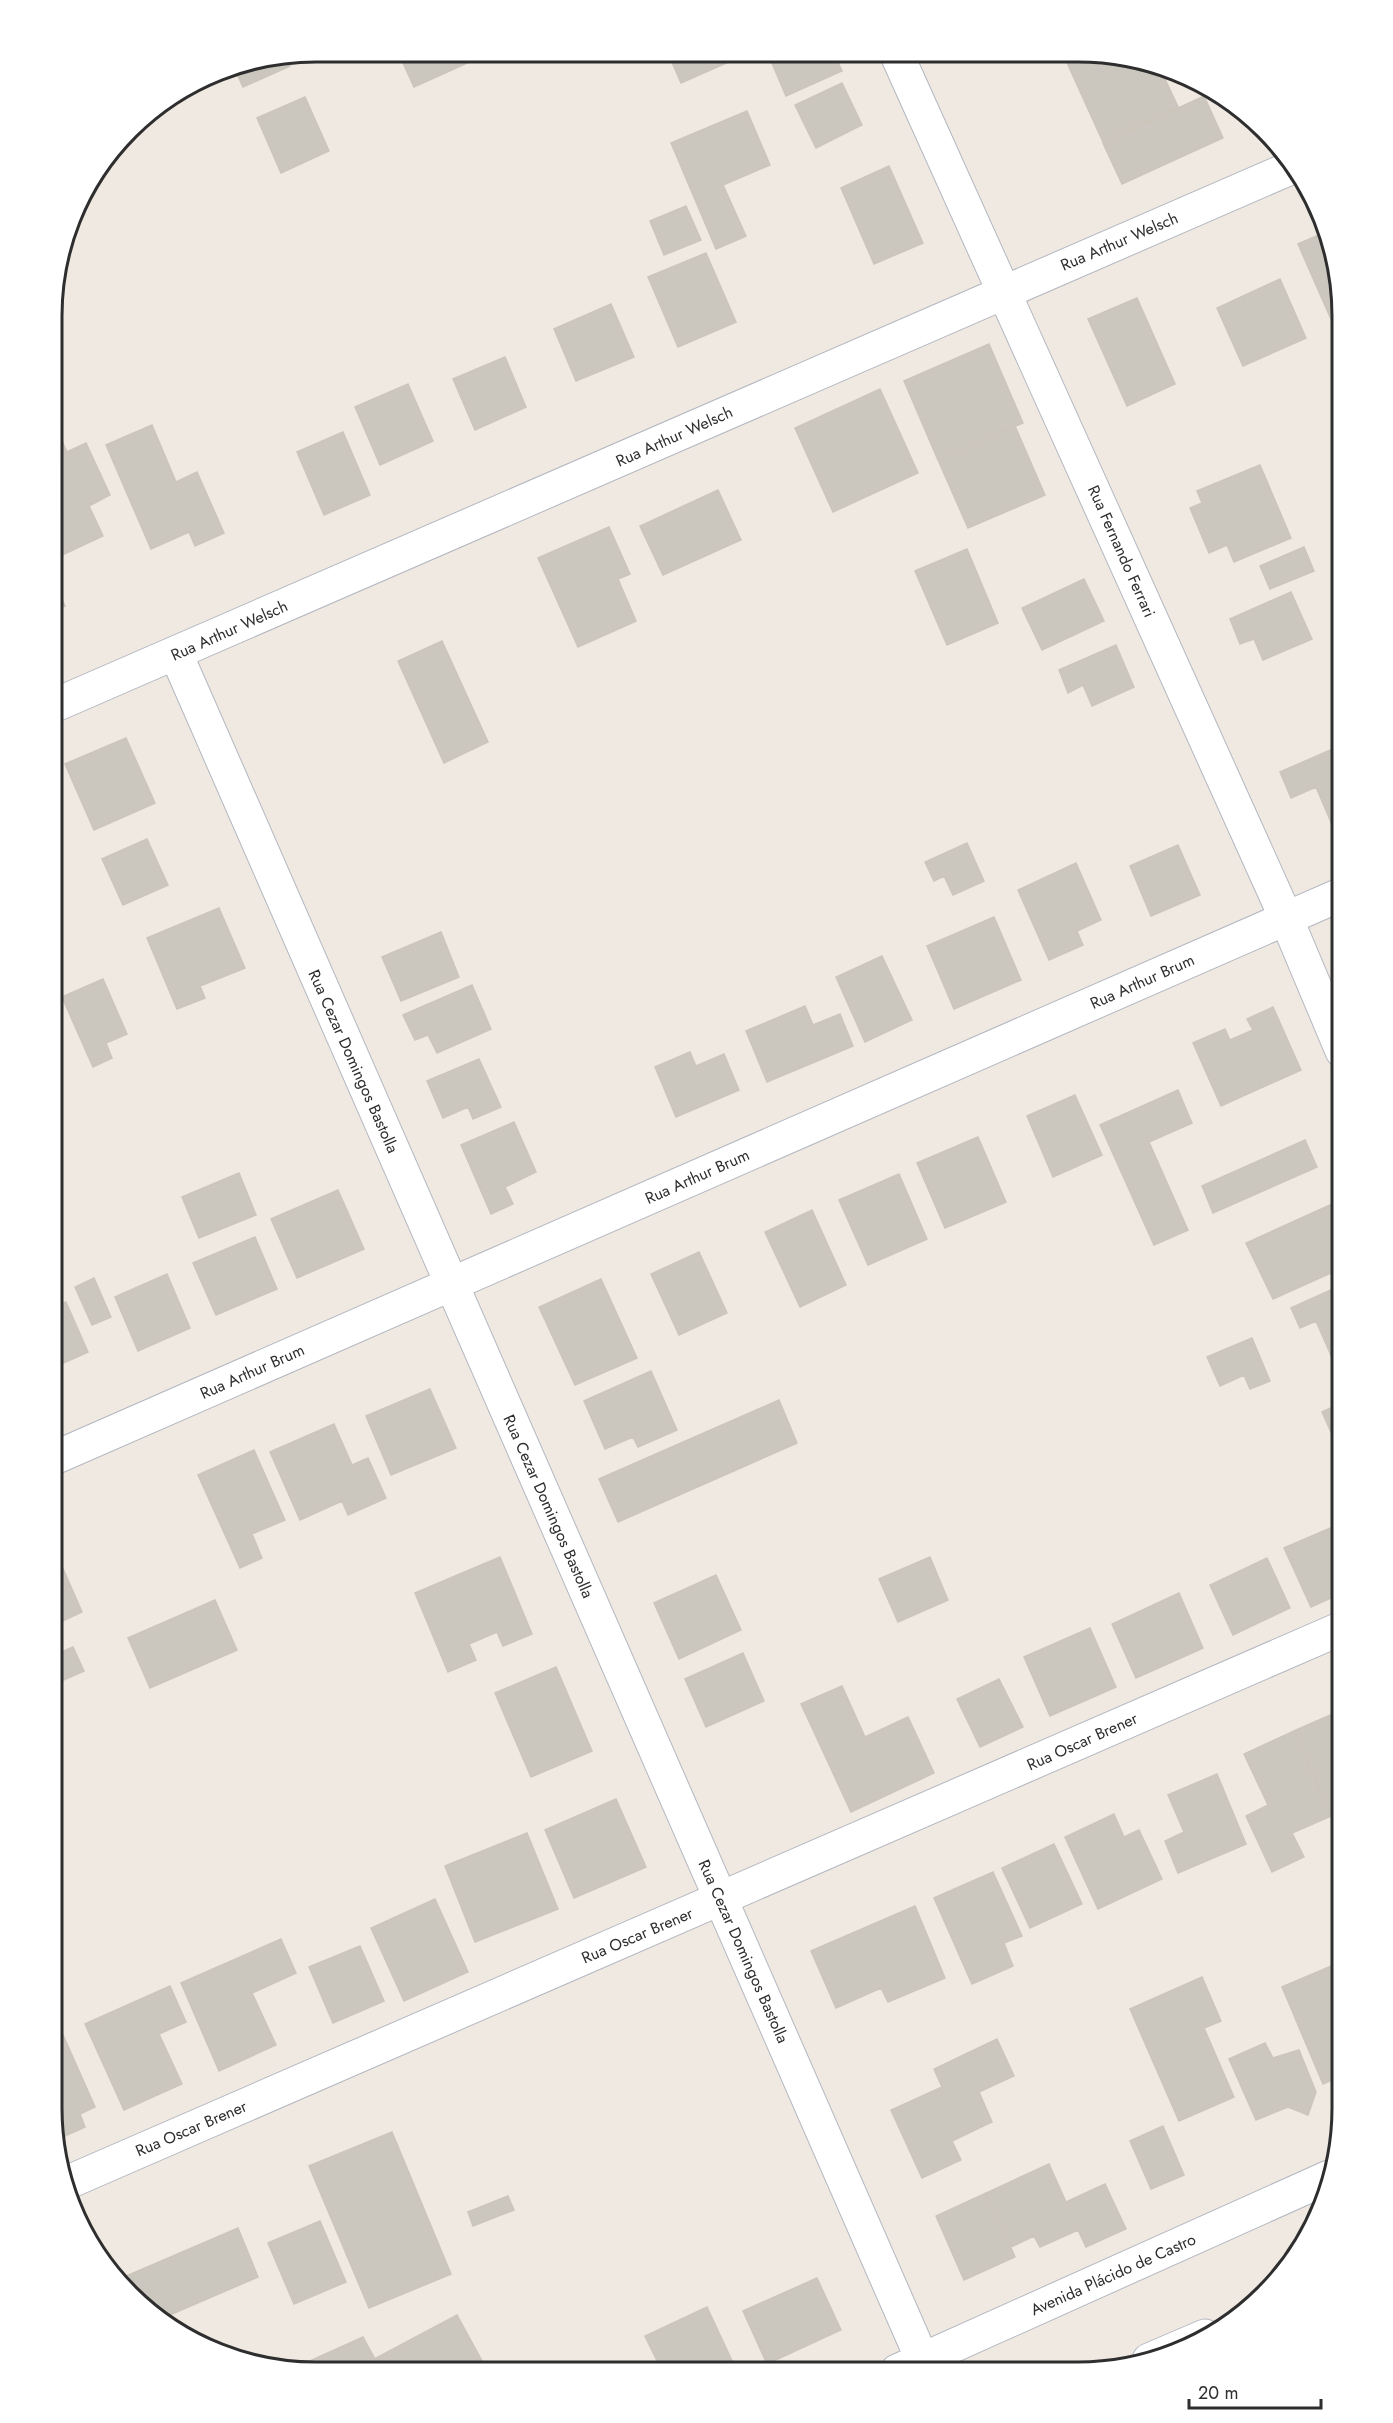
<svg xmlns="http://www.w3.org/2000/svg" width="1393" height="2423" font-family="Jost,sans-serif">
	<style>
		.building { fill: #cbc7bf; stroke: #cbc5ba; stroke-width: 1.5 }
		.lines { fill: none; stroke-linecap: round; stroke-linejoin: round }
		.minor-casing { stroke: #b4b7c1; stroke-width: 35 }
		.tertiary-casing { stroke: #b4b7c1; stroke-width: 35 }
		.secondary-casing { stroke: #b4b7c1; stroke-width: 35 }
		.minor { stroke: #fff; stroke-width: 33 }
		.tertiary { stroke: #fff; stroke-width: 33 }
		.secondary { stroke: #fff; stroke-width: 33 }
		.labels { text-anchor: middle; stroke-width: 6; stroke-linejoin: round; paint-order: stroke }
		.street-label { font-size: 16px; fill: #2e2e2e; stroke: #fff }
		.rim { fill: none; stroke: #2e2e2e; stroke-width: 3 }
	</style>
	<rect width="100%" height="100%" fill="#efe9e1"/>
	<path class="building" d="M 398,52 L 481,52 L 483,56 L 414,87 Z
		M 668,53 L 736,54 L 738,58 L 681,83 Z
		M 768,54 L 834,54 L 842,71 L 786,96 Z
		M 1064,56 L 1129,56 L 1159,66 L 1178,107 L 1103,142 Z
		M 286,57 L 290,66 L 243,87 L 234,67 Z
		M 842,83 L 862,125 L 816,148 L 795,105 Z
		M 1204,96 L 1223,138 L 1122,184 L 1103,143 Z
		M 305,97 L 329,151 L 281,173 L 257,118 Z
		M 747,111 L 770,165 L 723,185 L 746,236 L 716,249 L 671,143 Z
		M 889,166 L 923,243 L 874,264 L 841,188 Z
		M 686,206 L 701,240 L 664,255 L 650,221 Z
		M 1328,231 L 1342,316 L 1341,342 L 1298,244 Z
		M 706,253 L 736,322 L 678,347 L 648,277 Z
		M 1280,279 L 1306,338 L 1243,366 L 1217,308 Z
		M 1137,298 L 1175,384 L 1127,406 L 1088,319 Z
		M 611,304 L 634,357 L 576,381 L 554,329 Z
		M 989,344 L 1023,423 L 938,460 L 904,381 Z
		M 505,357 L 526,407 L 475,430 L 453,379 Z
		M 408,384 L 433,441 L 380,465 L 355,407 Z
		M 880,389 L 918,473 L 833,512 L 795,428 Z
		M 53,422 L 67,452 L 86,443 L 110,495 L 89,506 L 103,536 L 56,558 L 53,551 Z
		M 152,425 L 176,482 L 197,472 L 224,533 L 195,546 L 189,532 L 151,549 L 106,445 Z
		M 1015,426 L 1045,495 L 968,528 L 938,460 Z
		M 343,432 L 370,495 L 324,515 L 297,452 Z
		M 1260,465 L 1291,538 L 1234,562 L 1227,545 L 1209,553 L 1190,508 L 1202,503 L 1197,491 Z
		M 718,490 L 741,540 L 663,575 L 640,526 Z
		M 609,527 L 630,574 L 618,579 L 636,621 L 578,647 L 538,558 Z
		M 1304,547 L 1314,571 L 1270,589 L 1260,566 Z
		M 967,549 L 998,623 L 947,645 L 915,571 Z
		M 53,579 L 65,606 L 53,611 Z
		M 1084,579 L 1104,621 L 1042,650 L 1022,608 Z
		M 1291,592 L 1312,639 L 1263,660 L 1254,639 L 1240,644 L 1230,619 Z
		M 442,641 L 488,742 L 444,763 L 398,661 Z
		M 1116,645 L 1134,687 L 1092,706 L 1083,685 L 1068,693 L 1059,670 Z
		M 126,738 L 155,803 L 94,830 L 65,764 Z
		M 1342,745 L 1342,831 L 1336,834 L 1316,787 L 1291,798 L 1280,772 Z
		M 147,839 L 168,885 L 123,905 L 102,859 Z
		M 967,843 L 984,881 L 953,895 L 944,876 L 934,881 L 925,862 Z
		M 1178,845 L 1200,895 L 1151,916 L 1130,866 Z
		M 1076,863 L 1101,920 L 1077,931 L 1083,945 L 1049,960 L 1018,890 Z
		M 219,908 L 245,968 L 200,986 L 205,998 L 177,1009 L 147,938 Z
		M 994,917 L 1021,980 L 954,1009 L 927,946 Z
		M 441,932 L 459,977 L 401,1001 L 382,957 Z
		M 882,956 L 912,1020 L 865,1042 L 836,977 Z
		M 103,979 L 127,1034 L 106,1043 L 112,1058 L 93,1067 L 62,997 Z
		M 472,985 L 491,1029 L 437,1053 L 428,1035 L 415,1040 L 403,1015 Z
		M 805,1006 L 813,1025 L 840,1014 L 853,1046 L 767,1082 L 746,1031 Z
		M 1273,1007 L 1301,1070 L 1221,1106 L 1193,1043 L 1225,1029 L 1230,1040 L 1253,1030 L 1247,1019 Z
		M 690,1052 L 696,1066 L 724,1054 L 739,1090 L 676,1117 L 655,1067 Z
		M 479,1059 L 501,1107 L 473,1119 L 468,1107 L 443,1118 L 427,1081 Z
		M 1178,1090 L 1192,1123 L 1149,1142 L 1188,1230 L 1154,1245 L 1100,1125 Z
		M 1075,1095 L 1102,1155 L 1053,1177 L 1027,1116 Z
		M 514,1122 L 536,1172 L 505,1187 L 513,1204 L 491,1214 L 461,1145 Z
		M 978,1137 L 1006,1202 L 945,1228 L 917,1163 Z
		M 1305,1140 L 1317,1167 L 1213,1213 L 1202,1186 Z
		M 239,1173 L 256,1215 L 199,1238 L 182,1197 Z
		M 899,1174 L 927,1239 L 868,1265 L 839,1200 Z
		M 338,1190 L 364,1249 L 297,1278 L 271,1219 Z
		M 1339,1201 L 1342,1206 L 1342,1268 L 1273,1299 L 1246,1243 Z
		M 812,1210 L 846,1285 L 800,1307 L 765,1232 Z
		M 255,1237 L 277,1289 L 216,1315 L 193,1263 Z
		M 699,1252 L 727,1313 L 679,1335 L 651,1274 Z
		M 167,1274 L 190,1328 L 138,1351 L 115,1297 Z
		M 94,1278 L 111,1317 L 92,1325 L 75,1287 Z
		M 601,1279 L 637,1358 L 575,1385 L 539,1307 Z
		M 1342,1285 L 1342,1356 L 1333,1360 L 1316,1321 L 1300,1328 L 1291,1308 Z
		M 66,1302 L 88,1352 L 52,1368 L 52,1308 Z
		M 1252,1338 L 1270,1381 L 1250,1389 L 1244,1375 L 1220,1386 L 1207,1357 Z
		M 651,1371 L 677,1430 L 638,1447 L 633,1437 L 605,1449 L 584,1401 Z
		M 430,1389 L 456,1448 L 391,1475 L 366,1416 Z
		M 779,1400 L 797,1443 L 618,1522 L 599,1479 Z
		M 1342,1403 L 1342,1457 L 1322,1412 Z
		M 334,1424 L 352,1465 L 368,1458 L 386,1498 L 348,1515 L 342,1501 L 300,1520 L 270,1452 Z
		M 254,1450 L 285,1520 L 252,1534 L 262,1558 L 240,1568 L 198,1475 Z
		M 1342,1523 L 1342,1593 L 1311,1607 L 1284,1548 Z
		M 57,1555 L 82,1612 L 52,1626 L 52,1557 Z
		M 500,1557 L 532,1634 L 503,1646 L 497,1632 L 469,1644 L 476,1660 L 448,1672 L 415,1593 Z
		M 930,1557 L 948,1600 L 898,1622 L 879,1579 Z
		M 1267,1558 L 1290,1608 L 1233,1635 L 1210,1585 Z
		M 716,1575 L 741,1630 L 679,1659 L 654,1603 Z
		M 1179,1593 L 1203,1648 L 1136,1678 L 1112,1624 Z
		M 215,1600 L 237,1650 L 150,1688 L 128,1638 Z
		M 1090,1628 L 1116,1687 L 1050,1716 L 1024,1657 Z
		M 73,1647 L 84,1671 L 52,1685 L 52,1656 Z
		M 743,1653 L 764,1701 L 706,1727 L 685,1679 Z
		M 556,1667 L 592,1751 L 531,1777 L 495,1693 Z
		M 999,1679 L 1023,1727 L 980,1747 L 957,1699 Z
		M 842,1686 L 865,1737 L 908,1717 L 934,1773 L 851,1812 L 801,1704 Z
		M 1342,1710 L 1342,1812 L 1331,1816 L 1294,1731 Z
		M 1294,1731 L 1331,1816 L 1292,1833 L 1304,1857 L 1272,1872 L 1246,1816 L 1268,1805 L 1244,1754 Z
		M 1217,1774 L 1246,1844 L 1178,1873 L 1165,1841 L 1184,1832 L 1168,1795 Z
		M 616,1799 L 646,1867 L 574,1898 L 545,1830 Z
		M 1114,1814 L 1124,1837 L 1139,1830 L 1162,1879 L 1098,1909 L 1065,1837 Z
		M 527,1833 L 558,1909 L 475,1942 L 445,1866 Z
		M 1054,1844 L 1082,1904 L 1030,1928 L 1002,1868 Z
		M 993,1872 L 1022,1936 L 1004,1943 L 1013,1966 L 972,1984 L 934,1898 Z
		M 435,1899 L 468,1972 L 404,2001 L 371,1928 Z
		M 915,1906 L 945,1978 L 888,2002 L 881,1988 L 836,2008 L 811,1951 Z
		M 281,1939 L 296,1973 L 252,1993 L 276,2045 L 219,2071 L 181,1983 Z
		M 360,1946 L 384,2001 L 333,2023 L 309,1967 Z
		M 1341,1962 L 1341,2076 L 1323,2084 L 1282,1987 Z
		M 1202,1977 L 1221,2021 L 1204,2028 L 1234,2097 L 1179,2121 L 1130,2009 Z
		M 170,1986 L 186,2022 L 159,2034 L 182,2084 L 124,2110 L 85,2024 Z
		M 51,2008 L 95,2107 L 80,2114 L 85,2127 L 56,2140 L 51,2108 Z
		M 997,2039 L 1014,2076 L 979,2092 L 992,2122 L 952,2141 L 961,2160 L 922,2178 L 891,2110 L 942,2087 L 934,2069 Z
		M 1265,2043 L 1273,2058 L 1299,2050 L 1316,2092 L 1308,2115 L 1288,2107 L 1256,2120 L 1229,2059 Z
		M 1163,2126 L 1184,2175 L 1151,2189 L 1130,2141 Z
		M 392,2132 L 451,2274 L 369,2308 L 309,2166 Z
		M 1049,2164 L 1066,2202 L 1105,2184 L 1126,2229 L 1086,2247 L 1078,2230 L 1040,2247 L 1034,2236 L 1011,2247 L 986,2193 Z
		M 986,2193 L 1015,2257 L 964,2280 L 936,2216 Z
		M 508,2196 L 514,2210 L 473,2226 L 468,2212 Z
		M 320,2221 L 346,2282 L 294,2304 L 268,2243 Z
		M 238,2228 L 258,2277 L 158,2320 L 117,2280 Z
		M 817,2278 L 841,2330 L 767,2364 L 743,2311 Z
		M 707,2307 L 733,2363 L 717,2371 L 662,2371 L 645,2336 Z
		M 457,2315 L 487,2370 L 382,2370 L 376,2358 Z
		M 363,2337 L 381,2370 L 290,2370 Z"/>
	<g class="lines">
		<defs>
			<path id="minor" d="M 897,55 L 1286,918 L 1342,1051
				M 176,654 L 922,2359
				M 52,1459 L 1342,894
				M 64,2184 L 1342,1628
				M 897,2371 L 1329,2177"/>
			<path id="tertiary" d="M 53,706 L 1295,166"/>
			<path id="secondary" d="M 1149,2360 L 1205,2336"/>
		</defs>
		<use href="#minor" class="minor-casing"/>
		<use href="#tertiary" class="tertiary-casing"/>
		<use href="#secondary" class="secondary-casing"/>
		<use href="#minor" class="minor"/>
		<use href="#tertiary" class="tertiary"/>
		<use href="#secondary" class="secondary"/>
	</g>
	<g class="labels">
		<g class="street-label">
			<text transform="translate(1119 241) rotate(-23)" y="6">Rua Arthur Welsch</text>
			<text transform="translate(674 436) rotate(-24)" y="6">Rua Arthur Welsch</text>
			<text transform="translate(1122 551) rotate(66)" y="6">Rua Fernando Ferrari</text>
			<text transform="translate(229 630) rotate(-24)" y="6">Rua Arthur Welsch</text>
			<text transform="translate(1142 981) rotate(-24)" y="6">Rua Arthur Brum</text>
			<text transform="translate(354 1061) rotate(66)" y="6">Rua Cezar Domingos Bastolla</text>
			<text transform="translate(697 1176) rotate(-24)" y="6">Rua Arthur Brum</text>
			<text transform="translate(252 1371) rotate(-24)" y="6">Rua Arthur Brum</text>
			<text transform="translate(549 1506) rotate(66)" y="6">Rua Cezar Domingos Bastolla</text>
			<text transform="translate(1082 1741) rotate(-24)" y="6">Rua Oscar Brener</text>
			<text transform="translate(637 1935) rotate(-23)" y="6">Rua Oscar Brener</text>
			<text transform="translate(744 1951) rotate(66)" y="6">Rua Cezar Domingos Bastolla</text>
			<text transform="translate(191 2128) rotate(-23)" y="6">Rua Oscar Brener</text>
			<text transform="translate(1113 2274) rotate(-24)" y="6">Avenida Plácido de Castro</text>
		</g>
	</g>
	<path d="M0 0H1393V2423H0ZM316 62H1078A254 254 0 0 1 1332 316V2108A254 254 0 0 1 1078 2362H316A254 254 0 0 1 62 2108V316A254 254 0 0 1 316 62Z" fill="#fff" fill-rule="evenodd"/>
	<path class="rim" d="M316 62H1078A254 254 0 0 1 1332 316V2108A254 254 0 0 1 1078 2362H316A254 254 0 0 1 62 2108V316A254 254 0 0 1 316 62Z"/>
	<path d="M1189 2399v9h132v-9" fill="none" stroke="#2e2e2e" stroke-width="3"/>
	<text x="1198" y="2399" font-size="18" fill="#2e2e2e" stroke="#ffffff" stroke-width="4.5" paint-order="stroke">20 m</text>
</svg>
